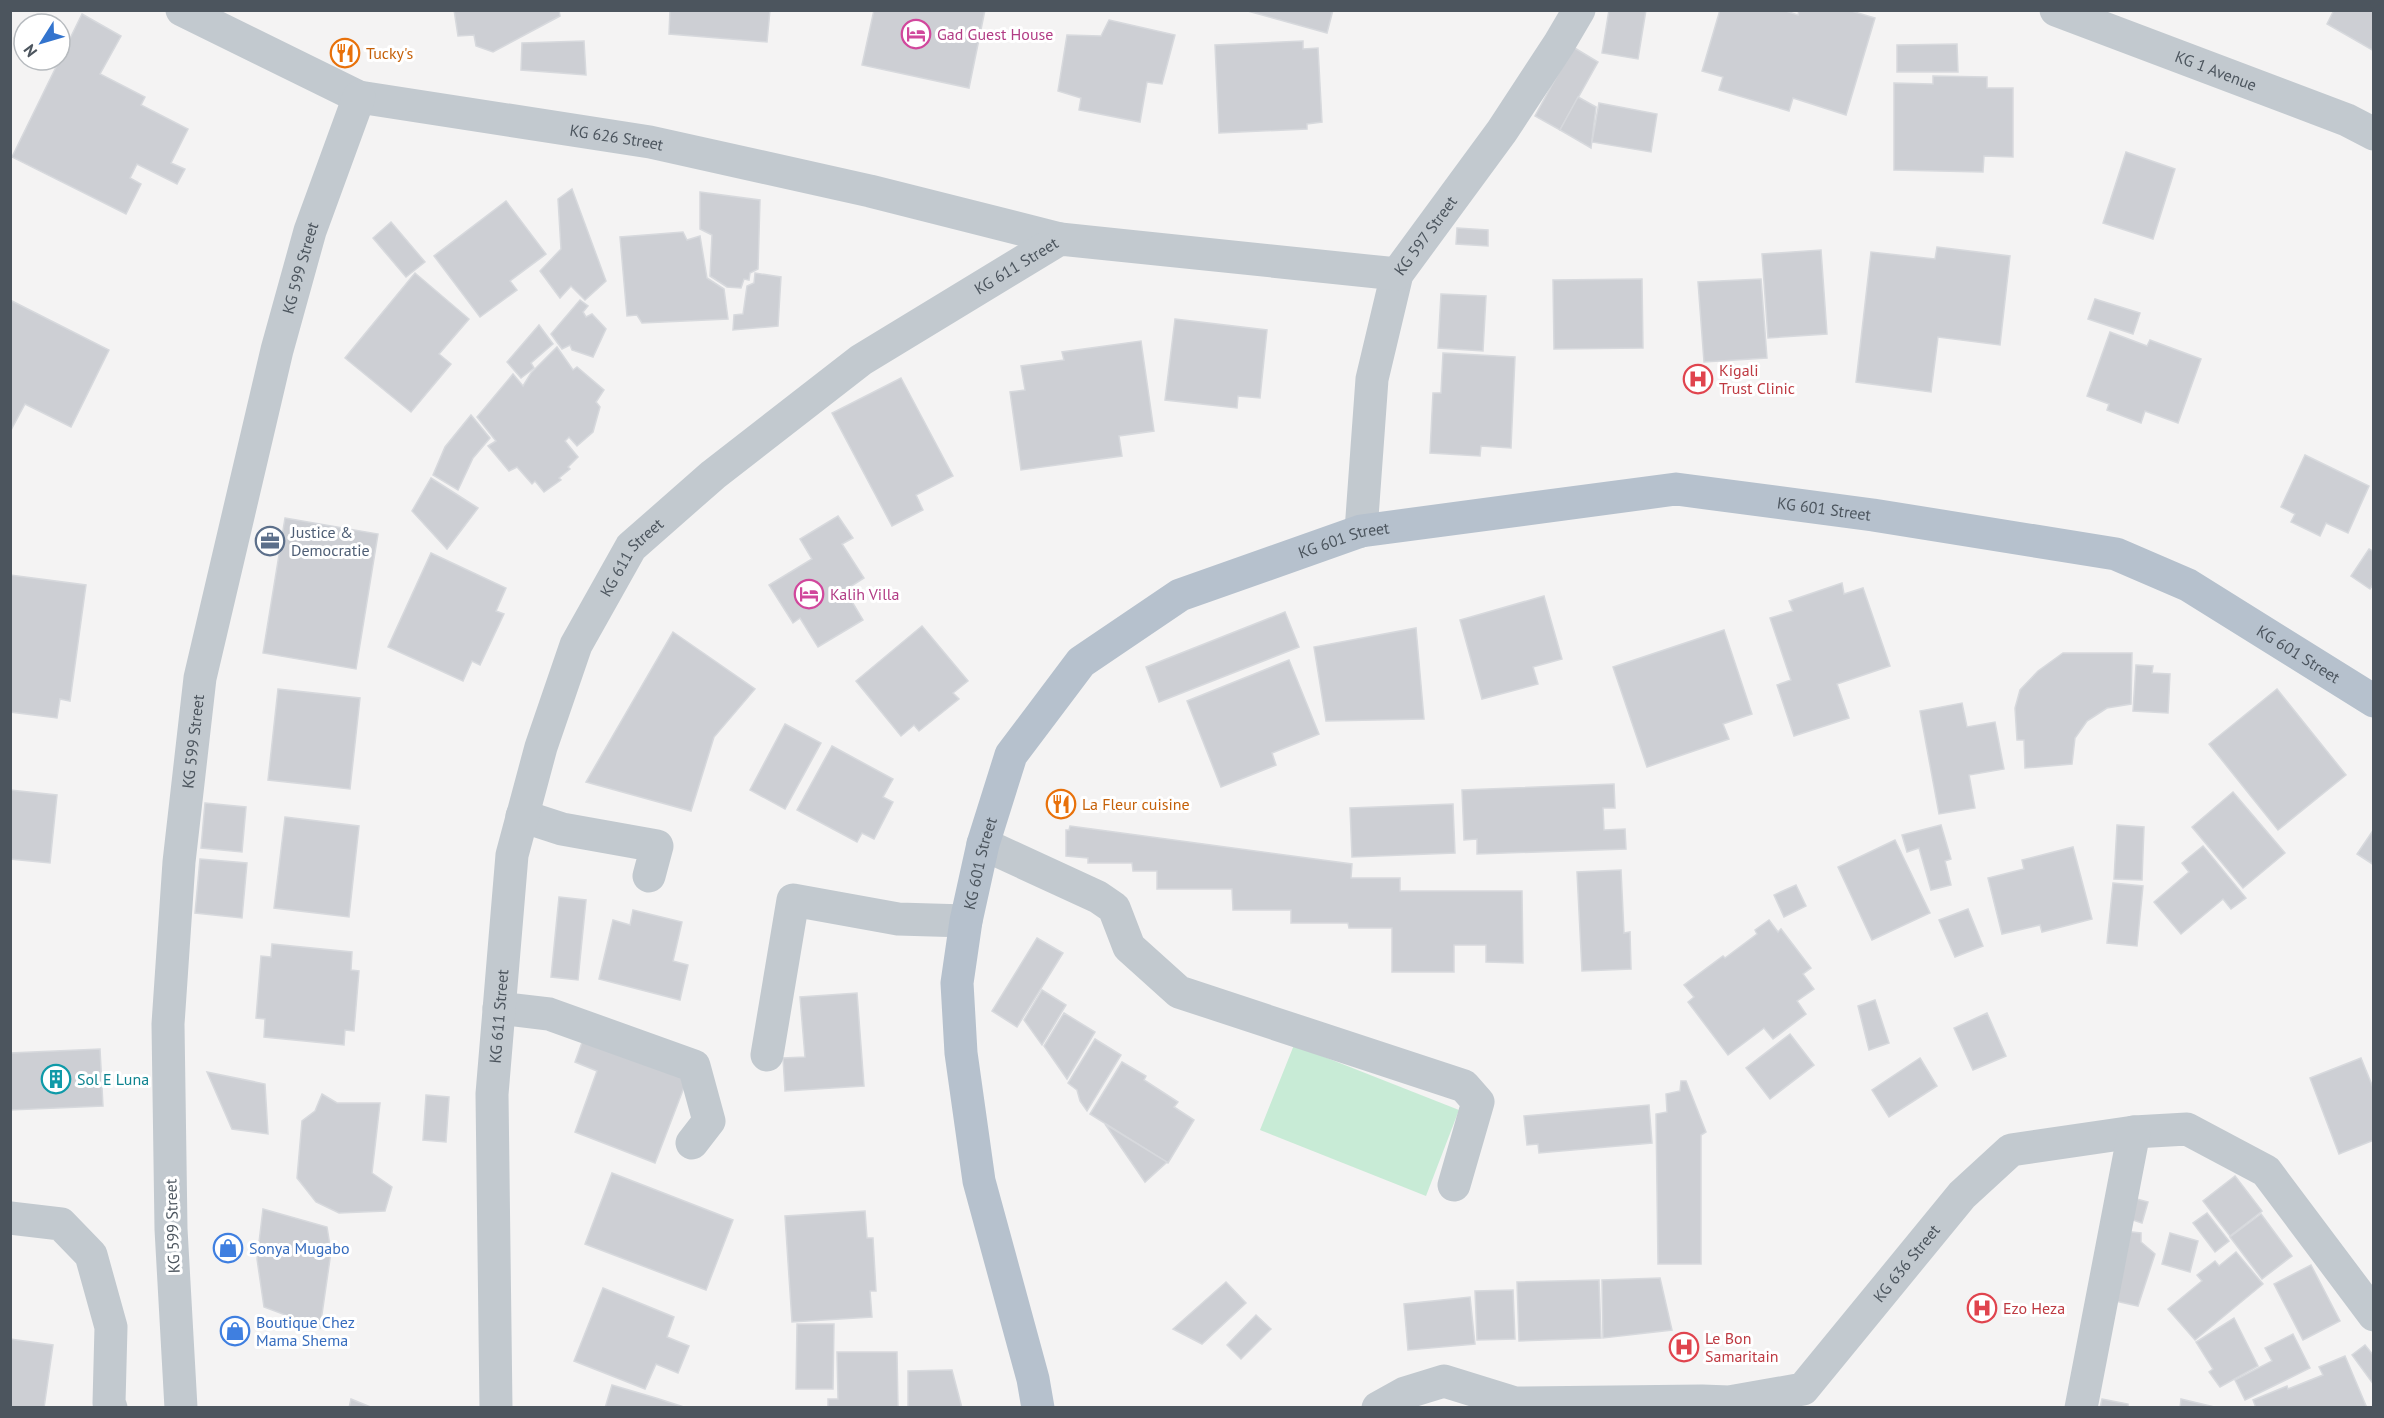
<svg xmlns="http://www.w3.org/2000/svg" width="2384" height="1418" font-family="'PT Sans',sans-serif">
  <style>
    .green { fill: #c8ebd6 }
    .building { fill: #cdcfd4; stroke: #d7d9dd; stroke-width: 1.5 }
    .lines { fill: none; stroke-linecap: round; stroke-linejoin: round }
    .minor { stroke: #c2c9cf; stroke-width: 33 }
    .major { stroke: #b6c1cd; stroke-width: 33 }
    .labels { text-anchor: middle; stroke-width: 6; stroke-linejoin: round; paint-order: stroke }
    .hotel-label { font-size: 16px; fill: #b23c85; stroke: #fff; text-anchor: start }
    .food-label { font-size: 16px; fill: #c56008; stroke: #fff; text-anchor: start }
    .street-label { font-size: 16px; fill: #4c555e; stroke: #fff }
    .health-label { font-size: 16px; fill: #be3a42; stroke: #fff; text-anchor: start }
    .service-label { font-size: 16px; fill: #4e5e75; stroke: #fff; text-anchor: start }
    .culture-label { font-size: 16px; fill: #0d838f; stroke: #fff; text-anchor: start }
    .shop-label { font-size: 16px; fill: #366cbe; stroke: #fff; text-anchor: start }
  </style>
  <rect width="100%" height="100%" fill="#f4f3f3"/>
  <polygon class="green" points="1294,1045 1459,1110 1426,1196 1260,1130"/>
  <g class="building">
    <polygon points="454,10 559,10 560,16 493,52 476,46 474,35 458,36"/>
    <polygon points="670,10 770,10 767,42 669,34"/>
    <polygon points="874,10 985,10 969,88 862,65"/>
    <polygon points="1244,10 1333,10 1327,33"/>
    <polygon points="1609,10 1646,10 1638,59 1602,53"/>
    <polygon points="1720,10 1783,10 1798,15 1799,10 1848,10 1875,18 1846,115 1793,98 1789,111 1719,90 1723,77 1702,71"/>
    <polygon points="2334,10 2374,10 2374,51 2327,24"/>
    <polygon points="82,14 121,36 100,74 145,97 141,105 188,129 171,163 185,169 177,184 137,164 130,178 141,184 126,214 12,157"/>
    <polygon points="1109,20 1175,35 1162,84 1147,82 1140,122 1079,110 1081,98 1058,91 1067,35 1101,36"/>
    <polygon points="584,41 586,75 521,70 522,43"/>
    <polygon points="1303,41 1303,49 1318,48 1322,122 1307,124 1307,129 1219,133 1215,45"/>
    <polygon points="1957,44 1958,72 1897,72 1897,45"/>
    <polygon points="1573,47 1598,62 1560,130 1535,116"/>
    <polygon points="1933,76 1987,77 1987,88 2013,88 2013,157 1984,156 1983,172 1894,170 1894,83 1933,84"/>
    <polygon points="1578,97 1596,107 1591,148 1560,130"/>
    <polygon points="1599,103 1657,114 1651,152 1592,142"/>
    <polygon points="2126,152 2175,169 2153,239 2103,223"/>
    <polygon points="572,189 606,281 585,300 571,286 560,298 540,271 561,249 558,199"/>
    <polygon points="700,192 760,200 758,269 750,273 749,280 744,279 741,288 727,287 710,276 712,235 700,229"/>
    <polygon points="506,201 546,254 510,281 517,290 480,317 434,256"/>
    <polygon points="391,222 425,262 406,277 373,238"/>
    <polygon points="1457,228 1488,230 1488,246 1456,244"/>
    <polygon points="683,232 687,240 700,236 707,278 724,289 728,319 642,323 637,315 627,316 620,237"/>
    <polygon points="1937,247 2010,256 2000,345 1938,337 1931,392 1856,382 1871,252 1935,259"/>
    <polygon points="1821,250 1827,334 1768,338 1762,254"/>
    <polygon points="415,273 469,319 439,354 451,364 411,412 345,358"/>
    <polygon points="755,273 781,277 778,326 733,330 734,315 743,314 747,286 754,283"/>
    <polygon points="1642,279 1643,348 1554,349 1553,280"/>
    <polygon points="1761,279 1767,358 1704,362 1698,282"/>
    <polygon points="1441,294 1486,296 1483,351 1438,348"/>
    <polygon points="2095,299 2140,313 2133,334 2088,319"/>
    <polygon points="10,300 109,350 71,427 25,404 10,432"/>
    <polygon points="580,300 588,306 583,312 586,317 592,314 606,329 593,357 572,350 570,345 562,349 551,334"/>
    <polygon points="1175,319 1267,330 1260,398 1238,396 1237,408 1165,400"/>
    <polygon points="539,325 553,344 531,363 534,368 521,378 507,362"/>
    <polygon points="2110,332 2147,346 2150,340 2201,359 2178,423 2145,411 2141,423 2107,410 2109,404 2087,396"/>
    <polygon points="1141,341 1154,431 1119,436 1122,456 1021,470 1010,392 1025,390 1021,366 1064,360 1062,352"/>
    <polygon points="557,347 573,370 577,367 604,390 596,402 600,407 593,432 577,446 569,437 565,441 578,457 568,467 570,469 559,478 561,480 544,492 535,481 532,484 517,467 509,471 488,446 496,441 477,417 513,374 523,386 531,373"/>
    <polygon points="1443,353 1515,357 1511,448 1481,446 1480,456 1430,453 1433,393 1441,393"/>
    <polygon points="901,378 953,476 916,495 923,510 892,526 832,413"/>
    <polygon points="471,415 490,438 473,458 458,490 433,475 445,447"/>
    <polygon points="2305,455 2369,486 2348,533 2326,523 2320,536 2291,522 2295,514 2281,507"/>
    <polygon points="431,478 478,508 447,549 412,511"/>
    <polygon points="838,516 853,538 842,544 864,578 845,590 863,620 818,647 800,618 793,623 769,585 812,559 800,539"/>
    <polygon points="285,518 378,534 356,669 263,653"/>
    <polygon points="2369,549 2374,552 2374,583 2370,589 2351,576"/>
    <polygon points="431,553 506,588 496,611 504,614 480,665 472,661 463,681 388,647"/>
    <polygon points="10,575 86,585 70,701 60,699 57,718 10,712"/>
    <polygon points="1842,583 1844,594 1863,588 1890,666 1837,684 1849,718 1794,736 1777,685 1791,680 1770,618 1793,611 1789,601"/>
    <polygon points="1544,596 1562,659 1533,667 1538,684 1482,699 1460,620"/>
    <polygon points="1285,612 1299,647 1159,702 1146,667"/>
    <polygon points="922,626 968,681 953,693 959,699 919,731 914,725 901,736 856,681"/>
    <polygon points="1416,628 1424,719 1326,721 1314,647"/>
    <polygon points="1724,630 1752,714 1723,724 1729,739 1647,767 1613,667"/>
    <polygon points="673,632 755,689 714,737 691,811 586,782"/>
    <polygon points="2063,653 2132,653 2131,704 2107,708 2087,721 2075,738 2072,764 2025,768 2024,740 2017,740 2015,708 2020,690 2038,671"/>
    <polygon points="1289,660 1319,734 1272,753 1276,765 1221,787 1187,701"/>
    <polygon points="2136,665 2153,666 2152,673 2170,674 2168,713 2133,711"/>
    <polygon points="278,689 360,698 350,789 268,780"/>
    <polygon points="2277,689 2346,775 2278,830 2209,744"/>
    <polygon points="1962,703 1967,727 1995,722 2004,769 1969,775 1975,808 1939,814 1920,711"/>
    <polygon points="785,724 821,743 785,809 750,790"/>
    <polygon points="832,746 893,779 883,797 893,802 874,839 862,833 857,842 797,810"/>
    <polygon points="1614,784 1615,808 1603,808 1604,830 1625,829 1626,849 1477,854 1477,839 1464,840 1462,790"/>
    <polygon points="10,790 57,795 50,863 10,859"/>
    <polygon points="2233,792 2285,853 2243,888 2192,827"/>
    <polygon points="205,803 246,807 242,852 201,848"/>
    <polygon points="1453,804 1455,853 1352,857 1350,808"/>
    <polygon points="285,817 359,826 349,917 274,908"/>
    <polygon points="1941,825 1951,859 1945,861 1951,885 1931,890 1919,848 1907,852 1902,835"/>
    <polygon points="2117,825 2144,827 2142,880 2114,879"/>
    <polygon points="1070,826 1352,864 1351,878 1400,878 1400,891 1522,891 1523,963 1486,962 1486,945 1454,945 1454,972 1392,972 1392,928 1349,928 1348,923 1291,923 1291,910 1233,910 1232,889 1157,889 1157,871 1133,871 1132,863 1088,863 1088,858 1066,856 1066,830 1069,830"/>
    <polygon points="2374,829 2374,865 2357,854"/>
    <polygon points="1895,840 1930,913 1872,940 1838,867"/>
    <polygon points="2203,846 2246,898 2231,909 2223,899 2181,934 2154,902 2189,872 2182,863"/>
    <polygon points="2073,847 2092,919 2042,932 2040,925 2002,934 1988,878 2024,869 2022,860"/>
    <polygon points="200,859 247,863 242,918 195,913"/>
    <polygon points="1621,870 1624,933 1630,932 1631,969 1582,971 1577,872"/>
    <polygon points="2113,883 2143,886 2137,946 2107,943"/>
    <polygon points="1796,885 1806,906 1784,917 1774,895"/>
    <polygon points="559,897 586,900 578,980 551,977"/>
    <polygon points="1968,909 1983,946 1955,957 1939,920"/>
    <polygon points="633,910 682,922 673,961 688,965 680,1000 599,979 613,920 630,925"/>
    <polygon points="1769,920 1778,932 1781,929 1811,968 1803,974 1814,989 1797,1001 1806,1014 1773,1039 1764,1028 1728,1055 1688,1002 1694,997 1684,985 1723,956 1725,958 1757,934 1755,930"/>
    <polygon points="1037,938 1063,953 1017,1027 992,1011"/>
    <polygon points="272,944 352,952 351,970 359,971 354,1031 345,1030 344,1045 264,1037 265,1019 256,1018 261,956 271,957"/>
    <polygon points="1042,990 1066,1005 1042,1045 1024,1020"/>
    <polygon points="857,993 864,1086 785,1091 783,1058 805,1057 800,997"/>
    <polygon points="1875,1000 1889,1043 1869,1050 1858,1006"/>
    <polygon points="1064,1013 1095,1032 1067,1079 1044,1046"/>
    <polygon points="1987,1013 2006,1056 1973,1070 1954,1028"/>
    <polygon points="1790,1034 1814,1065 1770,1099 1746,1068"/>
    <polygon points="584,1037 688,1077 655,1163 575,1132 597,1071 575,1062"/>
    <polygon points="1095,1039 1121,1055 1087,1111 1080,1101 1077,1090 1068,1083"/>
    <polygon points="100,1049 103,1106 10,1110 10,1053"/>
    <polygon points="1920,1058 1937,1086 1889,1117 1872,1090"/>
    <polygon points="2361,1058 2374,1090 2374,1140 2339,1154 2310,1078"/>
    <polygon points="1122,1062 1146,1076 1144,1080 1178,1102 1174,1107 1194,1120 1168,1163 1090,1114"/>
    <polygon points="207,1072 265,1084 268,1134 232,1129"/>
    <polygon points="1681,1081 1686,1081 1706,1132 1701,1135 1701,1264 1658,1264 1656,1114 1667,1112 1666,1094 1680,1091"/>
    <polygon points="322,1094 337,1103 380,1103 372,1173 392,1187 385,1211 339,1213 316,1202 297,1178 302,1121 315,1111"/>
    <polygon points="426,1095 449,1097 446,1142 423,1140"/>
    <polygon points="1649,1105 1652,1143 1539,1153 1538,1144 1527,1145 1524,1116"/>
    <polygon points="1105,1124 1167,1162 1145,1182"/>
    <polygon points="612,1173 733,1220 706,1290 585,1244"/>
    <polygon points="2235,1176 2262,1211 2230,1236 2203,1201"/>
    <polygon points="2133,1198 2148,1202 2142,1223 2127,1218"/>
    <polygon points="263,1209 327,1227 331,1252 320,1328 264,1307 257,1259"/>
    <polygon points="865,1211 867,1238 873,1238 876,1291 870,1291 872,1317 792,1322 785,1216"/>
    <polygon points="2207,1213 2229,1241 2215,1252 2193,1223"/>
    <polygon points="2261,1214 2292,1256 2262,1279 2230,1237"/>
    <polygon points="2122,1231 2141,1233 2141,1242 2155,1254 2138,1306 2115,1301"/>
    <polygon points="2170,1233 2198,1241 2190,1272 2162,1264"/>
    <polygon points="2236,1252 2263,1284 2195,1340 2168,1309 2202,1281 2197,1275 2215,1261 2219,1266"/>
    <polygon points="2311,1265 2340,1321 2303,1340 2274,1284"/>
    <polygon points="1660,1278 1672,1330 1603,1338 1602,1280"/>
    <polygon points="1599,1280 1601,1338 1519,1341 1517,1282"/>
    <polygon points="1226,1282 1246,1303 1202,1344 1173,1329"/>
    <polygon points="603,1288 674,1317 667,1337 689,1346 678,1373 656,1364 645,1389 574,1361"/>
    <polygon points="1513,1290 1515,1339 1477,1340 1475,1291"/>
    <polygon points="1470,1297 1475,1344 1408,1350 1404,1304"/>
    <polygon points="1256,1315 1271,1329 1241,1359 1227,1345"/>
    <polygon points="2234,1318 2258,1366 2220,1387 2209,1372 2213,1369 2196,1342"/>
    <polygon points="797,1324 834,1324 833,1389 796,1389"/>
    <polygon points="2293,1334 2310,1368 2245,1400 2235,1380 2272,1361 2265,1348"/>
    <polygon points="10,1339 53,1345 44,1408 10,1408"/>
    <polygon points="2365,1345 2374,1356 2374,1385 2352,1355"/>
    <polygon points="837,1352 897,1352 898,1408 828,1408 828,1399 838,1399"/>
    <polygon points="2345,1356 2367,1408 2256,1408 2253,1400 2287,1386 2288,1389 2323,1375 2319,1367"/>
    <polygon points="952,1370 962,1408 908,1408 908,1371"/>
    <polygon points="612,1385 656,1398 687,1408 605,1408"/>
    <polygon points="351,1399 373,1408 349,1408"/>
    <polygon points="2102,1399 2128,1404 2128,1408 2100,1408"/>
    <polygon points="2181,1399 2215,1407 2215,1408 2180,1408"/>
  </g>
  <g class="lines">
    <g class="minor">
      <path id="s1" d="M182,10L359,97L650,142L870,191L1060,239"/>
      <path id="s2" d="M2056,10L2347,120L2374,134"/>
      <path id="s3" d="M1361,531L1372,379L1397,274L1502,131L1559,44L1579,10"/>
      <polyline points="522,816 562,829 657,846 649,876"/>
      <polyline points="983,844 1098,897 1114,908 1129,947 1179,992 1464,1086 1478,1102 1454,1185"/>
      <polyline points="499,1008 549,1014 694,1066 709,1121 692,1143"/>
      <polyline points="767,1055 793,900 898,919 966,921"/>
      <polyline points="10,1218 61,1224 91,1255 111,1327 109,1403 111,1408"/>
      <path id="s4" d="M181,1408L171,1229L168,1024L179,862L200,678L277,350L310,231L359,97"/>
      <path id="s5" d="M496,1408L492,1094L512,855L541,747L576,645L631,547L713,475L861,360L1060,239L1397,274"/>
      <path id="s6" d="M1378,1408L1405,1393L1444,1381L1515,1403L1702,1401L1729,1402L1803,1389L1962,1195L2011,1150L2134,1132L2187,1129L2266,1171L2374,1315"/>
      <polyline points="2081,1408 2134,1132"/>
    </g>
    <path class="major" id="s7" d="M1038,1408L1033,1379L979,1181L961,1053L957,983L966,921L983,844L1011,755L1081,662L1180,595L1361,531L1676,489L1873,515L2116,554L2188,585L2374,701"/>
  </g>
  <defs>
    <g id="hotel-ring" transform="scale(1.5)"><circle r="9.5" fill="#fff" stroke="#d1479c" stroke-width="1.5"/><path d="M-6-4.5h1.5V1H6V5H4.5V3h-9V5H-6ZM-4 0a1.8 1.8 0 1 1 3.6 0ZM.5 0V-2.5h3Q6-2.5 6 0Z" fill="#d1479c"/></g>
    <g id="restaurant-ring" transform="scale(1.5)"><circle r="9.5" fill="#fff" stroke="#e8710a" stroke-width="1.5"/><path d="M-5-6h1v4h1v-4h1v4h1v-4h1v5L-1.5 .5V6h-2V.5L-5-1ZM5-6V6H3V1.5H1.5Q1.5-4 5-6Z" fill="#e8710a"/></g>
    <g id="hospital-ring" transform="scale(1.5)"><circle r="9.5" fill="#fff" stroke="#e0444e" stroke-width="1.5"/><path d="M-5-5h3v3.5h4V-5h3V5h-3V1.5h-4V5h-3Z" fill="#e0444e"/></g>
    <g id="office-ring" transform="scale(1.5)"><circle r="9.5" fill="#fff" stroke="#5c6f8a" stroke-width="1.5"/><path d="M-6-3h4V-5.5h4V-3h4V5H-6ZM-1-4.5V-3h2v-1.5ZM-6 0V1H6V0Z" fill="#5c6f8a"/></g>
    <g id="building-ring" transform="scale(1.5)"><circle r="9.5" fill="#fff" stroke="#0f9aa8" stroke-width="1.5"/><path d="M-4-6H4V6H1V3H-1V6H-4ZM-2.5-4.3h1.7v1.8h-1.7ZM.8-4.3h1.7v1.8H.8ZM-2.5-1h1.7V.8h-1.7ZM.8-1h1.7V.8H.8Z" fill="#0f9aa8"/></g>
    <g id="shop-ring" transform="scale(1.5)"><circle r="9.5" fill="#fff" stroke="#3f7fe0" stroke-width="1.5"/><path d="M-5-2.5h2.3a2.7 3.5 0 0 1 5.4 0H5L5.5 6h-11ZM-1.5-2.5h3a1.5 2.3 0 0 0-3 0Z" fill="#3f7fe0"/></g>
  </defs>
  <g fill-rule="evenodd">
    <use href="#hotel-ring" x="916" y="34"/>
    <use href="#restaurant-ring" x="345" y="53"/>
    <use href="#hospital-ring" x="1698" y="379"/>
    <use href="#office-ring" x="270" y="541"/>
    <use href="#hotel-ring" x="809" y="594"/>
    <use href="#restaurant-ring" x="1061" y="804"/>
    <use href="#building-ring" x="56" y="1079"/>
    <use href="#shop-ring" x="228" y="1248"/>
    <use href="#hospital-ring" x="1982" y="1308"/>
    <use href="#shop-ring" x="235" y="1331"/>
    <use href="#hospital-ring" x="1684" y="1347"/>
  </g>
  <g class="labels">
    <g class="hotel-label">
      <text x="937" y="40">Gad Guest House</text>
      <text x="830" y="600">Kalih Villa</text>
    </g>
    <g class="food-label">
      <text x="366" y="59">Tucky's</text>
      <text x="1082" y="810">La Fleur cuisine</text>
    </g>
    <g class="street-label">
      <text dy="6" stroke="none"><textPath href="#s2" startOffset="171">KG 1 Avenue</textPath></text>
      <text dy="6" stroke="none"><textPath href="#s1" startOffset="458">KG 626 Street</textPath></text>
      <text dy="6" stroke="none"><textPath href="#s3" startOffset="308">KG 597 Street</textPath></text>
      <text dy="6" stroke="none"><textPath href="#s5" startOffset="1364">KG 611 Street</textPath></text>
      <text dy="6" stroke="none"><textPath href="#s4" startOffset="1154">KG 599 Street</textPath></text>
      <text dy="6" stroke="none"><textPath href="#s7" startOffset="1564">KG 601 Street</textPath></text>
      <text dy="6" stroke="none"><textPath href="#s7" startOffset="1078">KG 601 Street</textPath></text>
      <text dy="6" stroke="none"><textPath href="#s5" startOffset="878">KG 611 Street</textPath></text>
      <text dy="6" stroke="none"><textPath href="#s7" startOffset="2068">KG 601 Street</textPath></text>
      <text dy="6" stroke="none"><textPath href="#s4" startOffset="668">KG 599 Street</textPath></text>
      <text dy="6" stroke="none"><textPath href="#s7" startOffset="556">KG 601 Street</textPath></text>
      <text dy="6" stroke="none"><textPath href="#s5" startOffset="392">KG 611 Street</textPath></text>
      <text transform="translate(172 1226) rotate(-92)" y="6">KG 599 Street</text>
      <text dy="6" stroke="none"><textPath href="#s6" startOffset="598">KG 636 Street</textPath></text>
    </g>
    <g class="health-label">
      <text x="1719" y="376">Kigali<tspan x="1719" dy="18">Trust Clinic</tspan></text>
      <text x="2003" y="1314">Ezo Heza</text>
      <text x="1705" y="1344">Le Bon<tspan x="1705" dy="18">Samaritain</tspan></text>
    </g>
    <g class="service-label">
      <text x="291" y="538">Justice &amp;<tspan x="291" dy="18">Democratie</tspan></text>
    </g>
    <g class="culture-label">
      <text x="77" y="1085">Sol E Luna</text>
    </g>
    <g class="shop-label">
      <text x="249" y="1254">Sonya Mugabo</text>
      <text x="256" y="1328">Boutique Chez<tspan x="256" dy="18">Mama Shema</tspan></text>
    </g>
  </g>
  <rect width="2384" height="1418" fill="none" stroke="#4c555e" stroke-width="24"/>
  <g transform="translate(42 42) rotate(233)"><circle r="28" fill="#ffffff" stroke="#b7bbbf" stroke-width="1.5"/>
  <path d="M0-4.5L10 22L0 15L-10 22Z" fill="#3374ce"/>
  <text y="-9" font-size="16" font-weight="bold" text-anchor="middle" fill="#4c555e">N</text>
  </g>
</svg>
